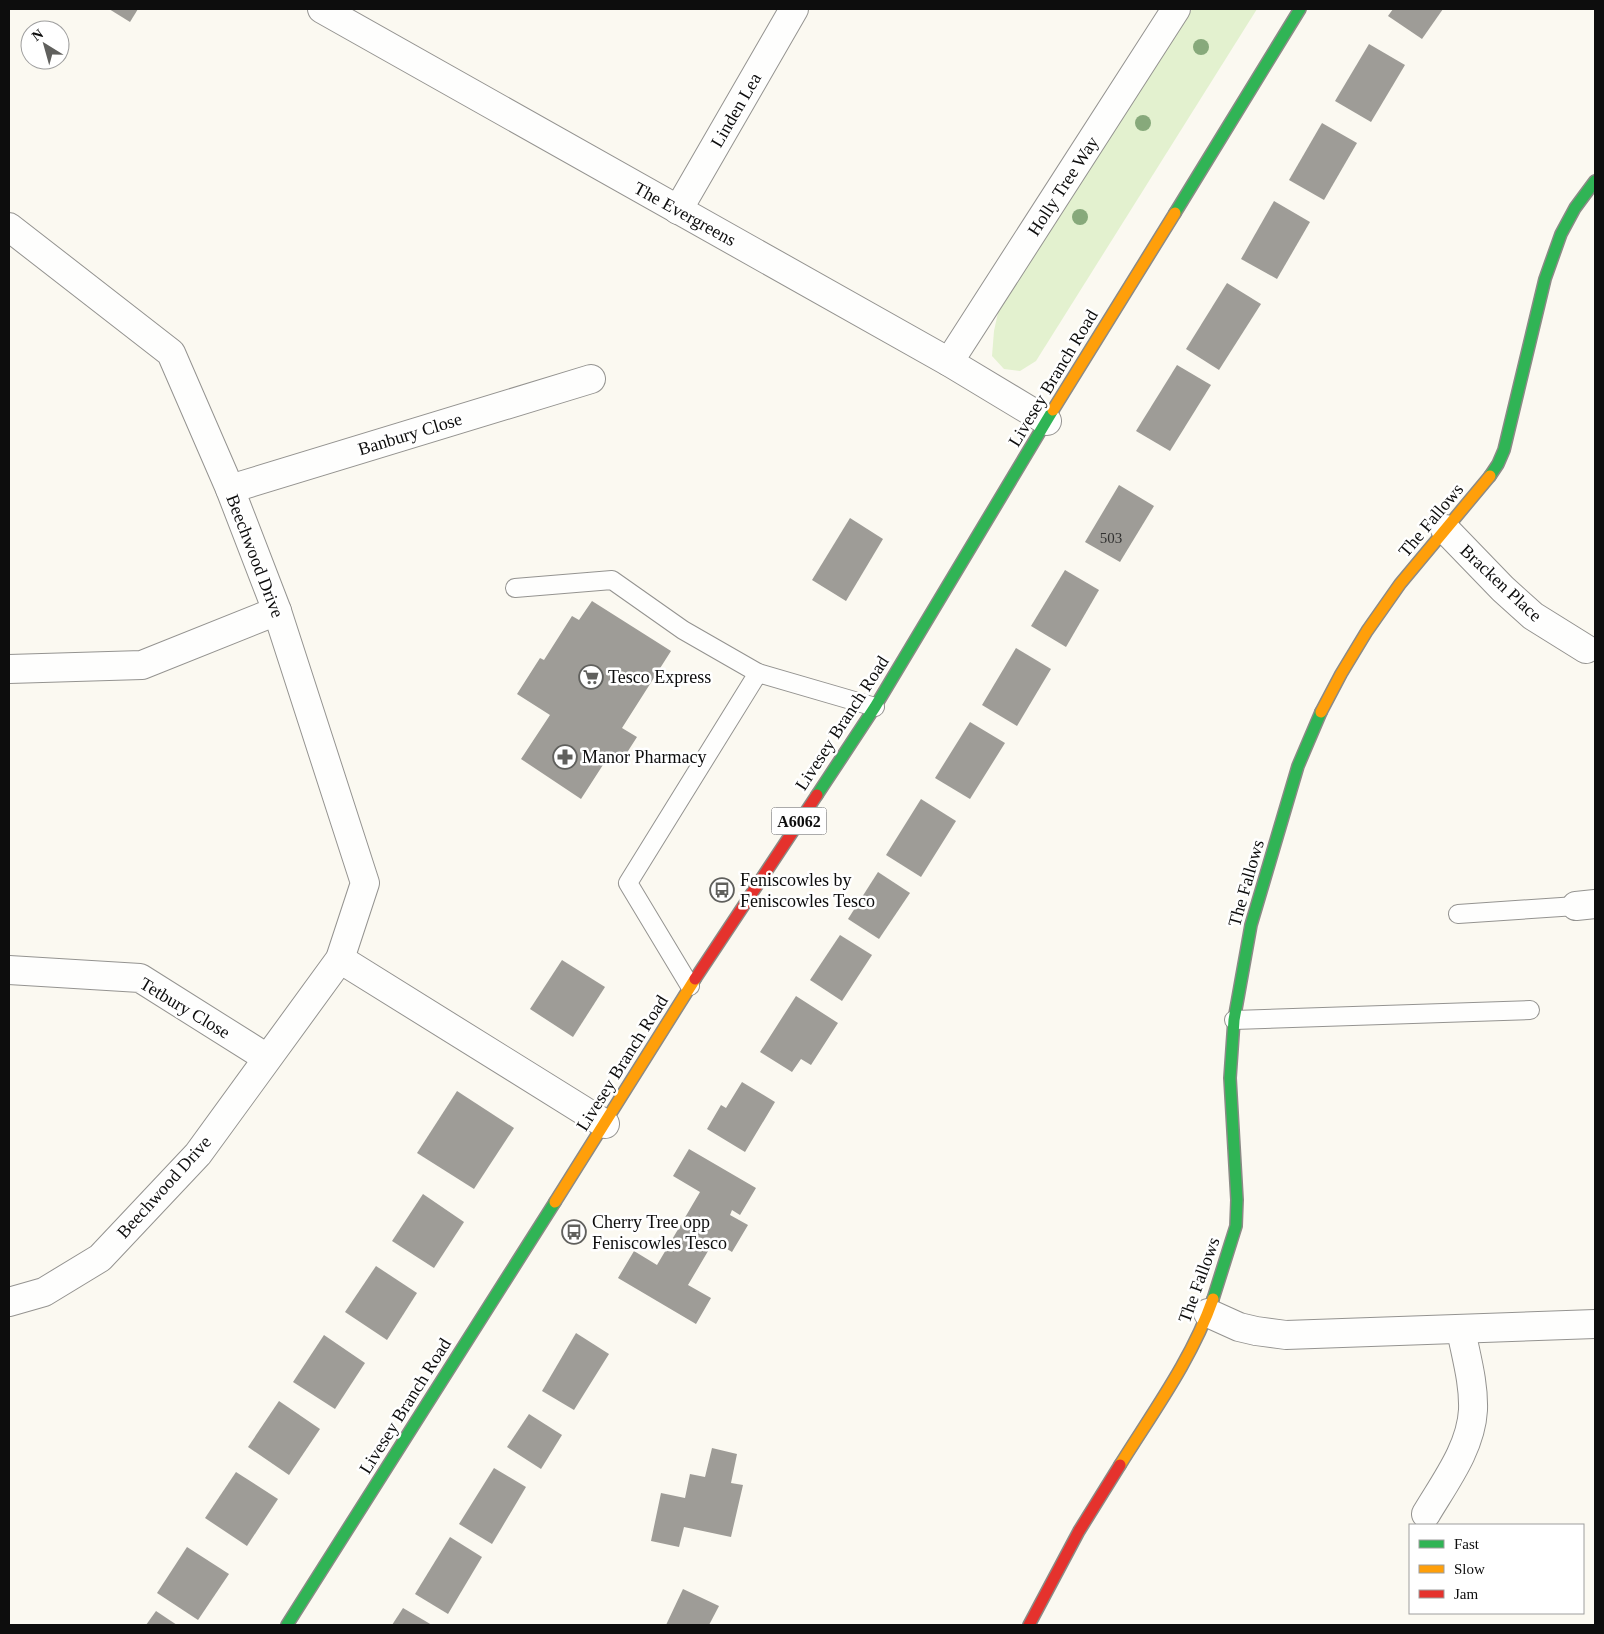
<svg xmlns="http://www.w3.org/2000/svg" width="1604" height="1634" font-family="'Times New Roman',serif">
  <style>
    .green { fill: #e3f1cf }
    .building { fill: #9e9c97 }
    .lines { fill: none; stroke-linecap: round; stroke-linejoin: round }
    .lane-casing { stroke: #949390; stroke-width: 20 }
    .street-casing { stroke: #949390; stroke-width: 30 }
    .fast-casing { stroke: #8b8a86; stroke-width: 14 }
    .slow-casing { stroke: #8b8a86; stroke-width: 14 }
    .jam-casing { stroke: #8b8a86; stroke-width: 14 }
    .lane { stroke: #fefefd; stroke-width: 18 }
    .street { stroke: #fefefd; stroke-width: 28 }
    .fast { stroke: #30b455; stroke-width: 11 }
    .slow { stroke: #ff9f0a; stroke-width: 11 }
    .jam { stroke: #e5322d; stroke-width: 11 }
    .tree { fill: #87a97b }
    .labels { text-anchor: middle; stroke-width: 5; stroke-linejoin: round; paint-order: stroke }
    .number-label { font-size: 15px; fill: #313130 }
    .shield { fill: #fff; stroke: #565656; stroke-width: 1 }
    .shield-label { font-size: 16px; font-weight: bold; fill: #0d0d0d }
    .street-label { font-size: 18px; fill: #0d0d0d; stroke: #fff }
    .poi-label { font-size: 18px; fill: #0d0d0d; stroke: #fff; text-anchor: start }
  </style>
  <rect width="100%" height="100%" fill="#fbf9f1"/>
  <polygon class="green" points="1192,9 1257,9 1036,361 1020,371 1004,369 992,356 994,331 999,308"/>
  <g class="building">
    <polygon points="109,9 138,9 130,22"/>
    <polygon points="1393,9 1443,9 1422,39 1388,16"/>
    <polygon points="1369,44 1405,65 1371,122 1335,101"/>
    <polygon points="1322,123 1357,143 1324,200 1289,180"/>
    <polygon points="1274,201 1310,222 1277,279 1241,259"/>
    <polygon points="1227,283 1261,304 1219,370 1186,349"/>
    <polygon points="1177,365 1211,385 1170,451 1136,431"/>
    <polygon points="1119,485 1154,506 1120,562 1085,542"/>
    <polygon points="850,518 883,539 846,601 812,580"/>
    <polygon points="1065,570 1099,590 1066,647 1031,626"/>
    <polygon points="592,601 671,651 622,728 637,737 621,762 610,754 581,799 521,759 550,715 517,694 540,658 544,660 572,616 579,620"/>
    <polygon points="1016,648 1051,669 1017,726 982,705"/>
    <polygon points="970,722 1005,743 970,799 935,778"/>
    <polygon points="921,799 956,821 921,877 886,855"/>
    <polygon points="878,872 910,893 879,939 848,919"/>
    <polygon points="840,935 872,955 842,1001 810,980"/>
    <polygon points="562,960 605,987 573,1037 530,1009"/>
    <polygon points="796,996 838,1023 811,1065 801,1059 792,1072 760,1052"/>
    <polygon points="742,1082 775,1102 745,1152 707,1129 721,1105 726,1108"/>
    <polygon points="457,1091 514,1128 474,1189 417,1153"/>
    <polygon points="689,1149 756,1188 740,1215 732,1210 730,1215 748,1225 732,1252 714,1241 688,1285 711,1298 696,1324 618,1278 634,1251 657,1265 700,1192 673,1176"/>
    <polygon points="423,1194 464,1222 434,1268 392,1241"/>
    <polygon points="376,1266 417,1293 387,1340 345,1312"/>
    <polygon points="576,1333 609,1354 574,1410 542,1391"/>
    <polygon points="324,1335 365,1363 335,1409 293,1382"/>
    <polygon points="279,1401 320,1429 289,1475 248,1447"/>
    <polygon points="529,1414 562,1435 541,1469 507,1447"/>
    <polygon points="712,1448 737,1454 731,1483 743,1485 731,1537 684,1527 679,1547 651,1541 661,1493 685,1498 690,1474 705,1477"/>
    <polygon points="494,1468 526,1487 492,1544 459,1524"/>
    <polygon points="236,1472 278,1499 247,1546 205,1518"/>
    <polygon points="450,1537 482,1557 448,1614 415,1594"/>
    <polygon points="187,1547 229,1574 198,1620 157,1593"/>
    <polygon points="683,1589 719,1606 709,1625 666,1625"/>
    <polygon points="403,1608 432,1625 392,1625"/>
    <polygon points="156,1611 177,1625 146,1625"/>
  </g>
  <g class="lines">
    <g class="lane-casing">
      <g id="lane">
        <polyline points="515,588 612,580 683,630 758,673"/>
        <polyline points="1458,914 1576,906"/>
        <polyline points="690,986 628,883 758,673 875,707"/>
        <polyline points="1234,1020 1530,1010"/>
      </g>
    </g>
    <g class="street-casing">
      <g id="street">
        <polyline points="322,9 949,362 1047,421"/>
        <polyline points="678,210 794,9"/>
        <polyline points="9,227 171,353 230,489 277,611 365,883 340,959 198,1154 100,1258 44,1292 9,1302"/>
        <polyline points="949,362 1176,9"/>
        <polyline points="230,489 591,379"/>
        <polyline points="1445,529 1503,589 1533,616 1586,649"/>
        <polyline points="9,669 142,665 277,611"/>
        <polyline points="1576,906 1595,904"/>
        <polyline points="340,959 605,1124"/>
        <polyline points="9,970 140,978 267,1058"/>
        <polyline points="1208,1313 1239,1327 1256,1331 1286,1335 1595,1324"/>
        <path d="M1426,1514C1445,1482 1471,1448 1473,1410C1474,1383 1466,1356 1461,1330"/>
      </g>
    </g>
    <g class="fast-casing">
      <g id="fast">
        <polyline points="1175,213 1300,9"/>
        <polyline points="1490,476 1498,464 1504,450 1545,279 1561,234 1575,208 1595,181"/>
        <polyline points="817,795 875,707 1053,410"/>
        <polyline points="1213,1299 1236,1226 1237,1200 1230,1078 1234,1020 1251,925 1298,766 1321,712"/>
        <polyline points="287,1625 555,1202"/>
      </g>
    </g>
    <g class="slow-casing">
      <g id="slow">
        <polyline points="1053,410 1175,213"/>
        <polyline points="1321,712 1341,674 1367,631 1400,584 1490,476"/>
        <polyline points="555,1202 695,979"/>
        <path d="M1120,1465C1153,1412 1192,1359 1213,1299"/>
      </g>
    </g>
    <g class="jam-casing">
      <g id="jam">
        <polyline points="695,979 817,795"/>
        <polyline points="1029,1625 1079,1531 1120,1465"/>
      </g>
    </g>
    <use href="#lane" class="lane"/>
    <use href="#street" class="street"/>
    <use href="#fast" class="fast"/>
    <use href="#slow" class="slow"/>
    <use href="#jam" class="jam"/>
  </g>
  <g class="tree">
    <circle cx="1201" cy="47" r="8"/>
    <circle cx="1143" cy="123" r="8"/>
    <circle cx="1080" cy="217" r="8"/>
  </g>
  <defs>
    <g id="supermarket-ring" transform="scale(1.25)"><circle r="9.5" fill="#fff" stroke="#60605d" stroke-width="1.5"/><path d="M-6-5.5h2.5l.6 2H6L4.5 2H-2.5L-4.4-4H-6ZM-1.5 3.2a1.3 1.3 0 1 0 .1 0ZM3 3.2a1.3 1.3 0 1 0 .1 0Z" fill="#60605d"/></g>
    <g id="pharmacy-ring" transform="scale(1.25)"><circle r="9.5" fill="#fff" stroke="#60605d" stroke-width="1.5"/><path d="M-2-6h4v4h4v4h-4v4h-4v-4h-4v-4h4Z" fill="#60605d"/></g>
    <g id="bus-ring" transform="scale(1.25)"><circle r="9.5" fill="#fff" stroke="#60605d" stroke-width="1.5"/><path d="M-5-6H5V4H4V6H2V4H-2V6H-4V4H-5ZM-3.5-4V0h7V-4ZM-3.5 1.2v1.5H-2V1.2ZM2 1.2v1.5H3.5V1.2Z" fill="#60605d"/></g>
  </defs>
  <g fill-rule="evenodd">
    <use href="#supermarket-ring" x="591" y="677"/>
    <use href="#pharmacy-ring" x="565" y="757"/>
    <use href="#bus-ring" x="722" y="890"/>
    <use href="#bus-ring" x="574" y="1232"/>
  </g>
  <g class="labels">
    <g class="number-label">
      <text x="1111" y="543">503</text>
    </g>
    <rect class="shield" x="771.5" y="807.5" width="55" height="27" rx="4"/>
    <g class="shield-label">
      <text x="799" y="827">A6062</text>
    </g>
    <g class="street-label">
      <text transform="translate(736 110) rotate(-60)" y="6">Linden Lea</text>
      <text transform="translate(1063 186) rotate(-57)" y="6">Holly Tree Way</text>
      <text transform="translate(685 214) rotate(29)" y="6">The Evergreens</text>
      <text transform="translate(1053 378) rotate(-59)" y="6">Livesey Branch Road</text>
      <text transform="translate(410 434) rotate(-17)" y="6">Banbury Close</text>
      <text transform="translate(1431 520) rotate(-50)" y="6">The Fallows</text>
      <text transform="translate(255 556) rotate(69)" y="6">Beechwood Drive</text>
      <text transform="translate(1501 583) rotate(43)" y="6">Bracken Place</text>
      <text transform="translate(842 723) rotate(-57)" y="6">Livesey Branch Road</text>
      <text transform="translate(1246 883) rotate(-74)" y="6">The Fallows</text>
      <text transform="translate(185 1008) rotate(31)" y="6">Tetbury Close</text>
      <text transform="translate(622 1063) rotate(-58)" y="6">Livesey Branch Road</text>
      <text transform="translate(164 1187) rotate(-48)" y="6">Beechwood Drive</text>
      <text transform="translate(1199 1280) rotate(-70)" y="6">The Fallows</text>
      <text transform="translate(405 1406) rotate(-58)" y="6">Livesey Branch Road</text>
    </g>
    <g class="poi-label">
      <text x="608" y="683">Tesco Express</text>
      <text x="582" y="763">Manor Pharmacy</text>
      <text x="740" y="886">Feniscowles by<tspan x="740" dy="21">Feniscowles Tesco</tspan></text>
      <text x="592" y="1228">Cherry Tree opp<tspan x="592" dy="21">Feniscowles Tesco</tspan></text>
    </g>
  </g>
  <rect width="1604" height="1634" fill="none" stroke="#0d0d0d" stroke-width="20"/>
  <rect x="1409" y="1524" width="175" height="90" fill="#ffffff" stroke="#9e9e9e"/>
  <rect x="1419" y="1540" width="25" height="8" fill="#30b455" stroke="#9e9e9e"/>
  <text x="1454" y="1549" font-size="15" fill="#0d0d0d">Fast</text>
  <rect x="1419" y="1565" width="25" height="8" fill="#ff9f0a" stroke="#9e9e9e"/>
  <text x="1454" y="1574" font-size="15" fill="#0d0d0d">Slow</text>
  <rect x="1419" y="1590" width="25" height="8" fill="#e5322d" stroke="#9e9e9e"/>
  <text x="1454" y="1599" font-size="15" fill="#0d0d0d">Jam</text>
  <g transform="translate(45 45) rotate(323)"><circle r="24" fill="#ffffff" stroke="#9e9e9e"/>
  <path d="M0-4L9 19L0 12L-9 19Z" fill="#60605d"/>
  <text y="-8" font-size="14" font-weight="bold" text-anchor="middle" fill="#0d0d0d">N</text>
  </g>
</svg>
